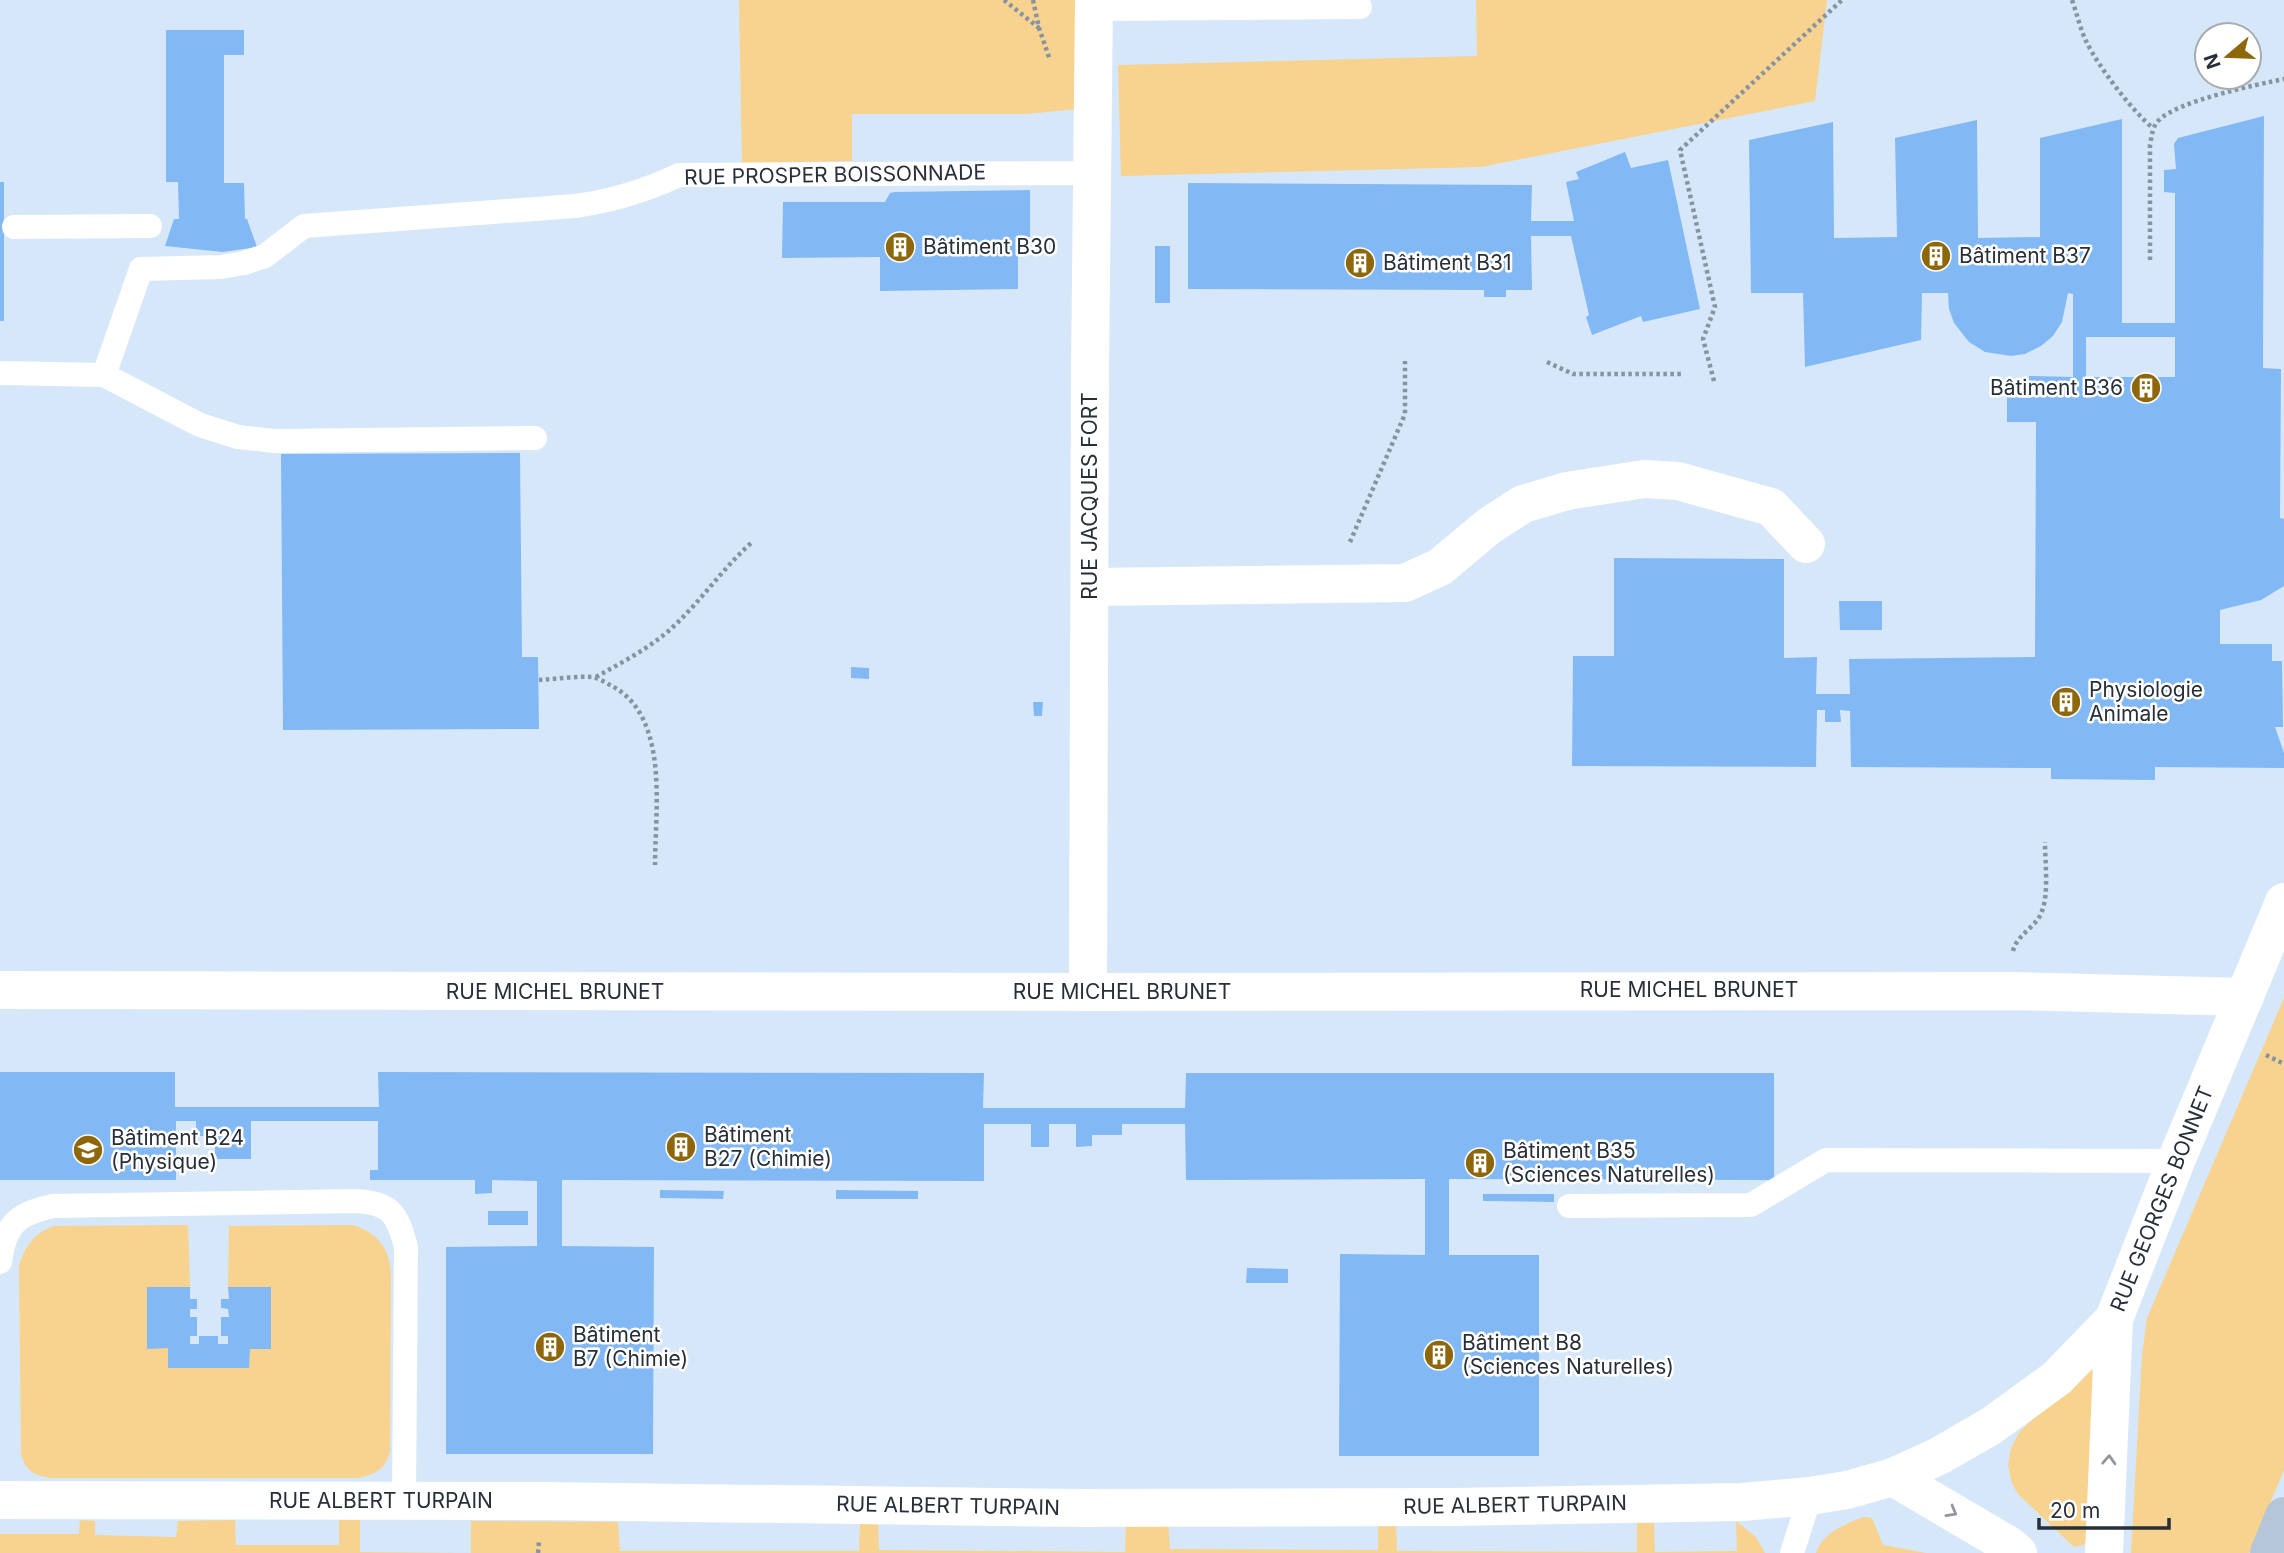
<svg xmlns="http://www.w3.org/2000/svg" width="2284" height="1553" font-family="Inter,sans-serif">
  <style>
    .green { fill: #f8d28f }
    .building { fill: #82b9f4; fill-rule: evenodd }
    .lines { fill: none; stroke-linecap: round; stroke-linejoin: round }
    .path { stroke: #8693a2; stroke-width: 4.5; stroke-dasharray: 3.5 3.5; stroke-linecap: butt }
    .lane { stroke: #fff; stroke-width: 24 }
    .street { stroke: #fff; stroke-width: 38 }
    .secondary { stroke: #b5c6d8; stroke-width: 38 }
    .oneway { stroke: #93979c }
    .labels { text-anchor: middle; stroke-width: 5; stroke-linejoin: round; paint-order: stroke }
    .street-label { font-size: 21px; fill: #272f38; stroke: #fff }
    .poi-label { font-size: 21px; fill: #272f38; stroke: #fff; text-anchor: start }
  </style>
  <rect width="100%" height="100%" fill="#d6e7fa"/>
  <g class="green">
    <polygon points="739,0 1080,0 1079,109 1026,114 852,114 852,161 742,163"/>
    <polygon points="1476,0 1827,0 1815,101 1481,167 1121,176 1118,65 1477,56"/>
    <polygon points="2284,998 2284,1470 2249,1553 2131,1553 2142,1356 2147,1318"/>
    <path d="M188,1225L190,1287H147V1348H168V1368H249L250,1349L271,1348V1288L228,1287L229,1226L353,1225C377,1233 388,1246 391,1271L390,1451C386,1469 376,1474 358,1478H51C33,1475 24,1470 21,1452L19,1266C25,1246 34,1233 54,1226Z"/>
    <polygon points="2094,1370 2091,1540 2083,1545 2074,1547 2018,1494 2012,1483 2008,1466 2011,1448 2020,1431 2085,1373"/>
    <path d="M1863,1517L1872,1518L1883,1545L1926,1553H1816C1823,1532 1844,1525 1863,1517Z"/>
    <polygon points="80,1520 95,1521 95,1535 176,1537 178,1521 235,1520 236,1545 339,1545 339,1520 360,1520 360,1552 468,1553 0,1553 0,1534 79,1534"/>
    <polygon points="471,1521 618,1522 620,1551 859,1551 860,1522 878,1522 879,1550 1125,1552 1126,1522 1168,1522 1170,1549 1378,1550 1378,1522 1396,1522 1397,1551 1637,1552 1637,1523 1654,1523 1655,1552 1737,1551 1736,1521 1756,1537 1765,1553 471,1553"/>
  </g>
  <g class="building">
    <polygon points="166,30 244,30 244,55 224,55 224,183 244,183 245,219 247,219 257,247 223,252 165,246 174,219 179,219 178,182 166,182"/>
    <path d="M2264,116L2263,368L2281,369L2280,518L2284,519V586L2261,600L2220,610V644H2272V661H2282L2283,727H2275L2284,753V768L2155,767V780L2051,779V768L1851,767L1850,711L1840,710L1841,722H1825V710H1817L1816,767L1572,766L1573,656H1614V558L1784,559V658L1817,657L1816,694H1850L1849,659L2035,657L2036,422H2007V397L2029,398V376L2073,377V294L2068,293L2062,322L2053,336L2041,346L2025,354L2011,356L1985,352L1969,342L1954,323L1949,309L1948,293H1922L1921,340L1805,367L1803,293H1751L1749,140L1833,122L1834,238L1897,237L1895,138L1977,120L1978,238L2040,237V138L2122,119V323H2175V193L2164,192V170L2176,169L2174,144L2178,138ZM2086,337H2175V377H2086Z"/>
    <polygon points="1625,152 1631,168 1668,160 1700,309 1643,322 1641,316 1592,335 1586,317 1589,315 1571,236 1531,236 1532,290 1506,290 1506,297 1484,297 1484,290 1188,289 1188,183 1532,185 1531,221 1574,221 1566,182 1579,179 1576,172"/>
    <rect x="0" y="182" width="4" height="139"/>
    <polygon points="1030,190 1030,237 1018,237 1018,289 880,291 880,257 782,258 783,202 885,202 890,193 895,192"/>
    <rect x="1155" y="246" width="15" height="57"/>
    <polygon points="520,453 522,657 538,657 539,729 283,730 281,454"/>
    <polygon points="1839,601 1882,601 1882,630 1840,630"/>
    <polygon points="851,667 869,668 869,679 851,678"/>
    <polygon points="1033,702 1043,702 1042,716 1034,716"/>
    <polygon points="0,1072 175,1072 175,1107 379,1107 378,1072 984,1073 983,1108 1185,1108 1186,1073 1774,1073 1774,1180 1449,1179 1449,1255 1539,1255 1539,1456 1339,1456 1340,1254 1425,1255 1425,1179 1186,1180 1185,1124 1122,1124 1122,1135 1092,1135 1092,1146 1076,1147 1076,1124 1049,1124 1049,1147 1031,1147 1031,1124 984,1124 984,1181 562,1180 562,1246 654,1247 653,1454 446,1454 446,1247 537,1246 537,1181 492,1180 492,1193 475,1194 475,1180 370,1180 370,1170 378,1170 378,1121 251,1121 251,1159 215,1159 215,1136 196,1136 196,1121 176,1121 176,1180 0,1180"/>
    <polygon points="660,1190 724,1191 723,1199 660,1198"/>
    <polygon points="836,1190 918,1191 918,1199 836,1199"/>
    <polygon points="1483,1194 1554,1194 1554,1202 1483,1201"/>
    <rect x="488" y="1211" width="40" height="14"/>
    <polygon points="1247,1268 1288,1269 1288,1283 1246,1283"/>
    <polygon points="147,1287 190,1287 190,1299 197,1299 197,1309 190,1309 190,1317 197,1317 197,1336 190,1336 190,1344 199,1344 199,1336 218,1336 218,1344 228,1344 228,1336 221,1336 221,1317 229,1317 228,1309 221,1308 221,1299 229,1299 228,1287 271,1287 271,1349 250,1349 249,1368 168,1368 168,1348 147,1349"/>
  </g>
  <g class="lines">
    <g class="path">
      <polyline points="1004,0 1039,28"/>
      <polyline points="1033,0 1039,28 1050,60"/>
      <path d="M2072,0C2077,14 2080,28 2086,41C2098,66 2132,111 2153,128"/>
      <path d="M2150,260V145C2152,135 2152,127 2159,120C2178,101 2255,85 2284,79"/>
      <polyline points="1547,362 1573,374 1683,374"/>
      <polyline points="1714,381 1703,339 1715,307 1680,150 1842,0"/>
      <polyline points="1350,542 1405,414 1405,361"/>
      <path d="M596,677C619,664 644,651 665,634C697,607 720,571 751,543"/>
      <path d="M539,680C556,679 575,676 592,677C599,678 606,683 612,686C670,717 655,810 655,865"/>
      <path d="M2013,951C2017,934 2037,927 2042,911C2049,893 2045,862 2045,842"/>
      <polyline points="2266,1055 2284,1064"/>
      <polyline points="538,1553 539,1541"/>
    </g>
    <g class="lane">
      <polyline points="1093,9 1360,7"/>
      <polyline points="14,227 150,226"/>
      <path d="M0,373L104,375L141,269L221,267L244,263L265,256L304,226L575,206C612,201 645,191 679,175L1092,173"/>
      <polyline points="104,375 200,425 238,437 275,441 535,438"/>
      <polyline points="1569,1206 1751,1205 1826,1160 2176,1161"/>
      <path d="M0,1262C5,1224 17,1214 53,1206L355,1201C391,1203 397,1213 406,1247L404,1501"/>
      <polyline points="1792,1553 1810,1496"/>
    </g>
    <g class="street">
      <polyline points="1090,587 1405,583 1440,567 1489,526 1523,504 1567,491 1644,479 1678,481 1771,507 1806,544"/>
      <polyline points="0,990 1088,992 2012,991 2245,997"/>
      <polyline points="1088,992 1090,369 1094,0"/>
      <polyline points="1893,1477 2010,1546 2018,1553"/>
      <polyline points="0,1500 542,1501 1081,1508 1452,1507 1742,1502 1810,1496 1847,1490 1893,1477 1939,1456 1991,1426 2057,1378 2114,1319"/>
      <polyline points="2104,1553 2114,1319 2176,1161 2284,902"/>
    </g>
    <polyline class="secondary" points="2269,1553 2284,1516"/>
  </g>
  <defs><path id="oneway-chevron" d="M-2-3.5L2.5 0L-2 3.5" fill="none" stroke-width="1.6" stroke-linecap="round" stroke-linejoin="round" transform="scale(1.75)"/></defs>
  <g class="oneway">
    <use href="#oneway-chevron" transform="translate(2109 1460) rotate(-87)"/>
    <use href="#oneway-chevron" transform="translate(1952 1512) rotate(30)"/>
  </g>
  <defs>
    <g id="building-disc" transform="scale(1.575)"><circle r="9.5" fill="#8e670b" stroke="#fff"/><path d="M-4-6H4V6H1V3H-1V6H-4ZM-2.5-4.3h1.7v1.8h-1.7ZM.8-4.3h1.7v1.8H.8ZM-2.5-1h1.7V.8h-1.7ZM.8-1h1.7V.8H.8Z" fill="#fff"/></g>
    <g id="university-disc" transform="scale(1.575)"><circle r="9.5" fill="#8e670b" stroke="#fff"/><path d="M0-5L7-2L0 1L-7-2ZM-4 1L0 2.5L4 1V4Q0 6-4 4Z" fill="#fff"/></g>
  </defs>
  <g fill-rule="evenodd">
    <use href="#building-disc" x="900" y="247"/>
    <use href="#building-disc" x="1936" y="256"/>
    <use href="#building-disc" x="1360" y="263"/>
    <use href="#building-disc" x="2146" y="388"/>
    <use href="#building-disc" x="2066" y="702"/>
    <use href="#building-disc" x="681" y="1147"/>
    <use href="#university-disc" x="88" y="1150"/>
    <use href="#building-disc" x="1480" y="1163"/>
    <use href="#building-disc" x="550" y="1347"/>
    <use href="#building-disc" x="1439" y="1355"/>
  </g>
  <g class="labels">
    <g class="street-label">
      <text transform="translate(835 175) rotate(-1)" y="7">RUE PROSPER BOISSONNADE</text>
      <text transform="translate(1090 496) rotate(-90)" y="7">RUE JACQUES FORT</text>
      <text x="1689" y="997">RUE MICHEL BRUNET</text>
      <text x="555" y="999">RUE MICHEL BRUNET</text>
      <text x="1122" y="999">RUE MICHEL BRUNET</text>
      <text transform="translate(2162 1199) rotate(-68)" y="7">RUE GEORGES BONNET</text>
      <text x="381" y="1508">RUE ALBERT TURPAIN</text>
      <text transform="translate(1515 1505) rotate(-1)" y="7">RUE ALBERT TURPAIN</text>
      <text transform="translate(948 1506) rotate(1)" y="7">RUE ALBERT TURPAIN</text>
    </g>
    <g class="poi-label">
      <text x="923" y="254">Bâtiment B30</text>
      <text x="1959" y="263">Bâtiment B37</text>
      <text x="1383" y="270">Bâtiment B31</text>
      <text x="2123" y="395" text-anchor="end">Bâtiment B36</text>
      <text x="2089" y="697">Physiologie<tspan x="2089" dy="24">Animale</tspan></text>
      <text x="704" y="1142">Bâtiment<tspan x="704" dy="24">B27 (Chimie)</tspan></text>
      <text x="111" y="1145">Bâtiment B24<tspan x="111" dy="24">(Physique)</tspan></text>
      <text x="1503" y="1158">Bâtiment B35<tspan x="1503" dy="24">(Sciences Naturelles)</tspan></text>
      <text x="573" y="1342">Bâtiment<tspan x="573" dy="24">B7 (Chimie)</tspan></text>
      <text x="1462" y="1350">Bâtiment B8<tspan x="1462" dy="24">(Sciences Naturelles)</tspan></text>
    </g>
  </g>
  <g transform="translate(2228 56) rotate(251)"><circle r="33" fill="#ffffff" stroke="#a9acaf" stroke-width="2"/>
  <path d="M0-5L12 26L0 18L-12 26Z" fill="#8e670b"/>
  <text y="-10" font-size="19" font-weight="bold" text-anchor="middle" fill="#272f38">N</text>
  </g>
  <path d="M2039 1518v10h130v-10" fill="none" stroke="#272f38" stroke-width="3.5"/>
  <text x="2050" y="1518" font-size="21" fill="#272f38" stroke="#ffffff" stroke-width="5" paint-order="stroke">20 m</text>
</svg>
